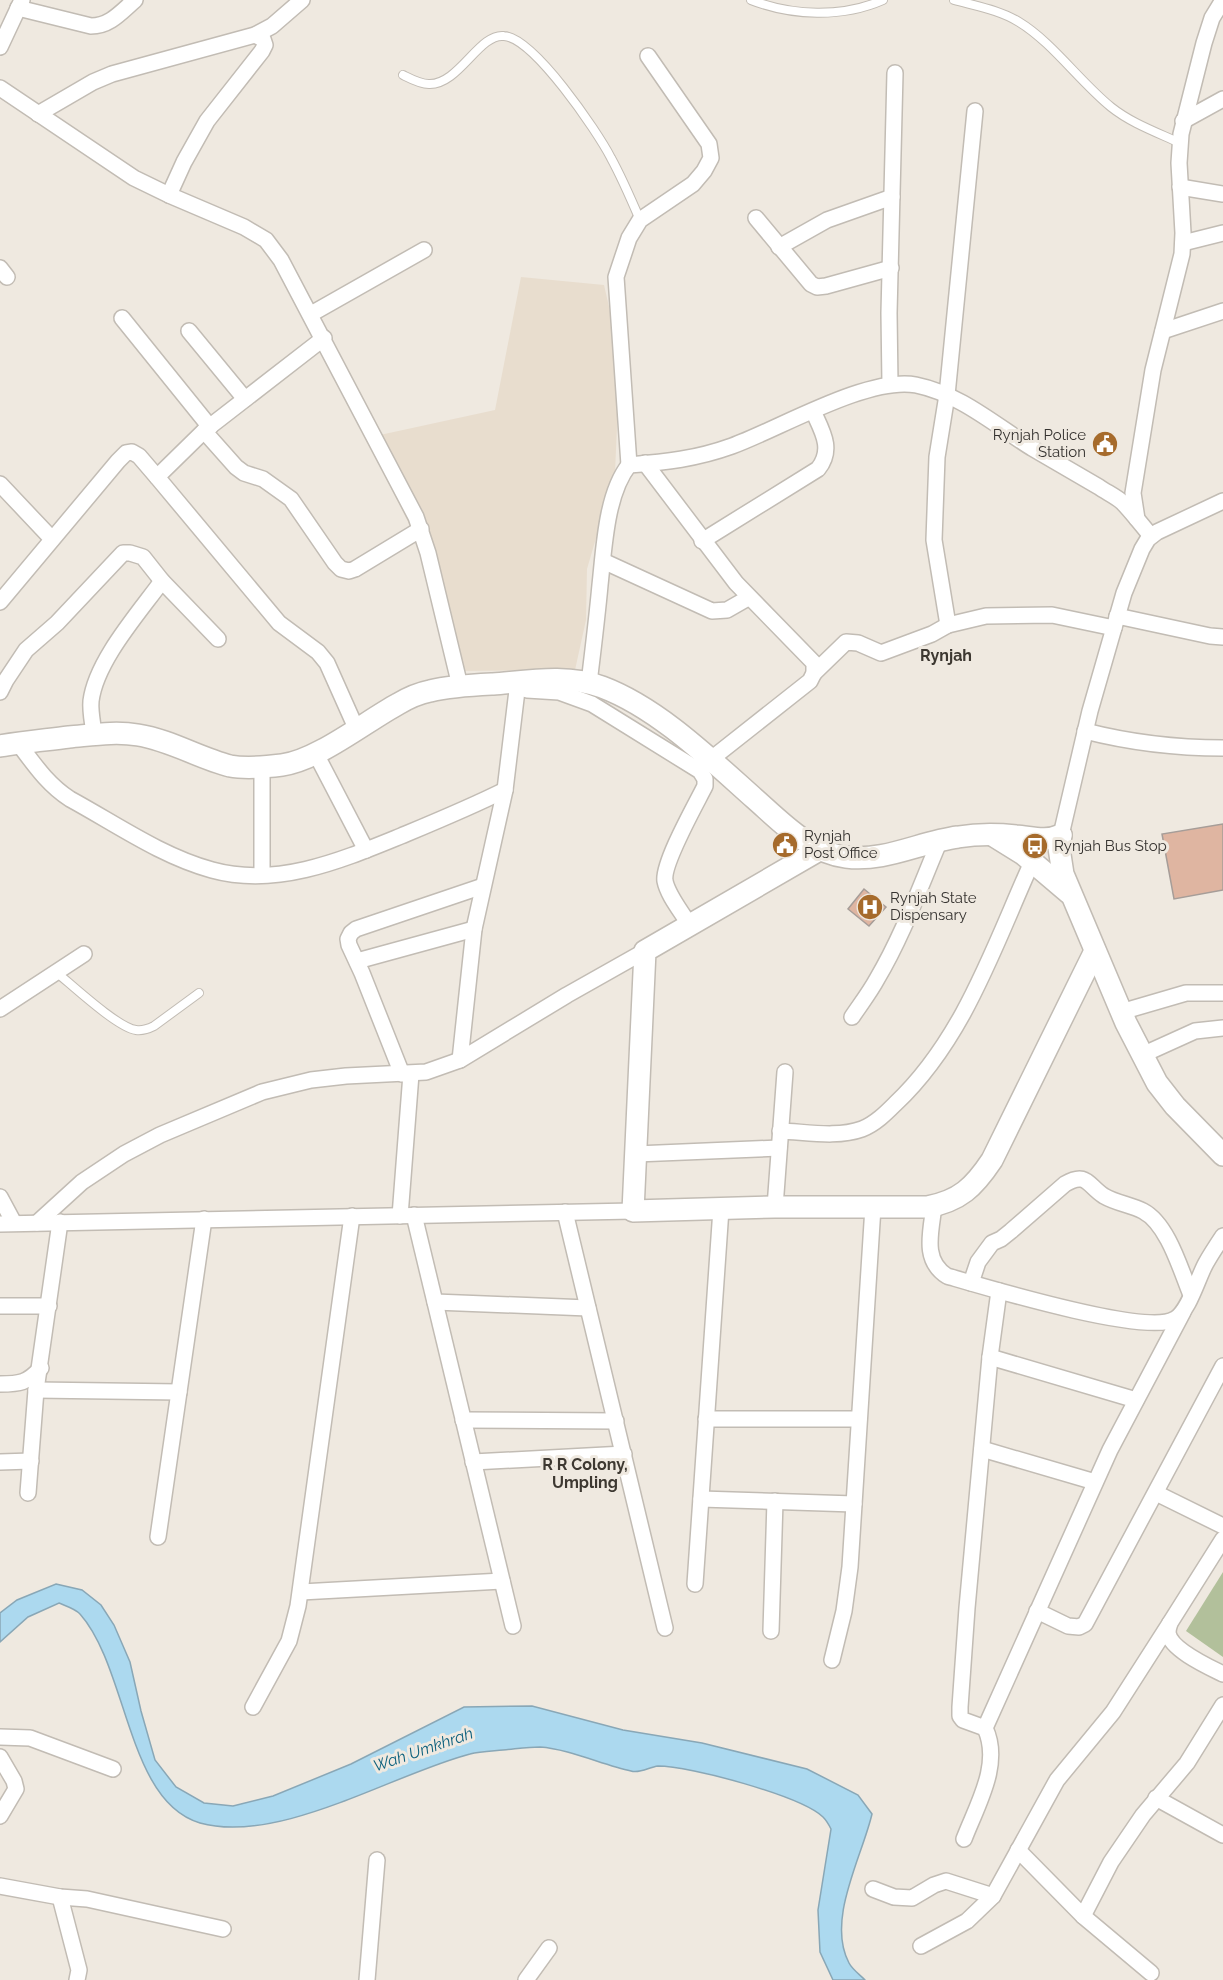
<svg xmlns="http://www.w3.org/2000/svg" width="1223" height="1980" font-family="Raleway,sans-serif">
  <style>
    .built { fill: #e8ddce }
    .green { fill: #b2c09b }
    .water { fill: #acd9ef; stroke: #89a7b6; stroke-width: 1.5 }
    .building { fill: #dfb5a1; stroke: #a69d98; stroke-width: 1.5 }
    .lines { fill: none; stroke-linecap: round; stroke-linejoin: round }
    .lane-casing { stroke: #c2bcb4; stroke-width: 10 }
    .street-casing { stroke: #c2bcb4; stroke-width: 18 }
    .secondary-casing { stroke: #c2bcb4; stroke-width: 24 }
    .lane { stroke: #fff; stroke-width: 8 }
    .street { stroke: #fff; stroke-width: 15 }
    .secondary { stroke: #fff; stroke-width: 21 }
    .labels { text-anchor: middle; stroke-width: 6; stroke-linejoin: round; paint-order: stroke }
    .poi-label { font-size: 15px; fill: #363330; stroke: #efe9e0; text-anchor: start }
    .neighbourhood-label { font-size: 16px; font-weight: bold; fill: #3d3831; stroke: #efe9e0 }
    .water-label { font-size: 16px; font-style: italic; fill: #0c607d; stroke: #efe9e0 }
  </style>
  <rect width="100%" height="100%" fill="#efe9e0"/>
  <polygon class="built" points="521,277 604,285 620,355 615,473 587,569 586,620 575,670 453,671 417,540 366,438 495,410"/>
  <polygon class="green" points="1223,1572 1223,1657 1186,1631"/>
  <path class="water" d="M56,1584L82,1590L101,1605L114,1625L130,1662L141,1711L155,1760L176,1787L204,1803L233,1806L273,1796L351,1764L464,1707L532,1706L623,1730L702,1743L807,1769L858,1795L872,1814C862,1857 826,1920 849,1963C852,1969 860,1975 865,1980H833L820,1952L818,1910L831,1829C829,1825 826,1820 823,1817C801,1796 690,1766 658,1766C649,1767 640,1774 631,1771C603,1765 569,1749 540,1747C528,1747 515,1749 503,1750C492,1751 480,1751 470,1754C393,1774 279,1845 200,1823C127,1802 128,1668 80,1614C76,1609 66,1606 59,1603L28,1617L0,1642V1613L17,1600Z"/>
  <g class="building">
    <polygon points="1223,824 1223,890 1174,899 1162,834"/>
    <polygon points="864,889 886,907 869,926 848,909"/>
  </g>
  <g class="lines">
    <g class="lane-casing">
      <g id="lane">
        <path d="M751,0C792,16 842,18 883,0"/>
        <path d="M954,0C976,6 1000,10 1019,22C1052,42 1080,82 1111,107C1131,123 1156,132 1180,143"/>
        <path d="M403,75C411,79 420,84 429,84C459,85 479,33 504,36C534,38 597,131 611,158C622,178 631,199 640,220"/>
        <path d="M56,972C72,985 118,1028 136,1030C142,1031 148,1029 154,1026L199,993"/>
      </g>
    </g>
    <g class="street-casing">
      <g id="street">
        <path d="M18,8L91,26C110,26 121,12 135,0"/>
        <polyline points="0,47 22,0"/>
        <polyline points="0,88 134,178 169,195 244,227 266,240 281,260 416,517 428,553 460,686"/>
        <polyline points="38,114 93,82 112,74 255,35 272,26 302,0"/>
        <polyline points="1183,121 1223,99"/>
        <polyline points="1180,187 1223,194"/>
        <polyline points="169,195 184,162 207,121 262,51 265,45 263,39 255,35"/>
        <polyline points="756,218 811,284 817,287 826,286 891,268"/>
        <polyline points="1183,243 1223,233"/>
        <polyline points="779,247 827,220 892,197"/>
        <polyline points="0,268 7,277"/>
        <polyline points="311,314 424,250"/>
        <polyline points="122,318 210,427"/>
        <polyline points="189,331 245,399"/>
        <polyline points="1163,331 1223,311"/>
        <polyline points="890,384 889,313 895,73"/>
        <polyline points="204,431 236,467 244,473 263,479 291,499 335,563 341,569 349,571 355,569 421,529"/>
        <polyline points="645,463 736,583 814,663 814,673 810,681 710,760"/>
        <polyline points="629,465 616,277 629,238 640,220 693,184 704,171 711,158 709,144 648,56"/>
        <polyline points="157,477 204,431 324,338"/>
        <polyline points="0,484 52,539"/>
        <polyline points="1151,536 1137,519 1133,493 1153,370 1182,254 1183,233 1179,163 1181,134 1204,43 1212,18 1223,0"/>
        <path d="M702,541L818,469C834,449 822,431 813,411"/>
        <polyline points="603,561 712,611 727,610 748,598"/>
        <polyline points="0,602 118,461 126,453 132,452 139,456 157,477 279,623 318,652 327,663 356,728"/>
        <polyline points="1117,616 1210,636 1223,637"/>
        <polyline points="948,625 934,540 937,457 947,395 975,111"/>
        <polyline points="814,673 846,642 858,643 881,653 932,634 948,625 986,616 1052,615 1114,628"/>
        <path d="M589,683C593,650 597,618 600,585C604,549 606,494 629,465C666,462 696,459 732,446C779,429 868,376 916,385C960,394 995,425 1032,448C1054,461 1077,474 1099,487C1106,492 1115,496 1122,502C1127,507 1132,513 1137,519"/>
        <path d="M527,690L559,692L592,704L700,771L705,779V786C696,804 662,864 665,881C668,896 682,912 690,926"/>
        <polyline points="0,692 6,680 26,650 57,623 123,553 130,553 143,557 162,581 218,639"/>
        <path d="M1085,731C1132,743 1175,748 1223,748"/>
        <path d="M94,734C93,724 90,712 91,701C96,661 138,614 162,581"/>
        <path d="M18,743C34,764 47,784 70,799C116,824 161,856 212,870C277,888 342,860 401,836C437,821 471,807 505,790"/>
        <polyline points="316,754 366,850"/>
        <polyline points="1061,835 1090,711 1124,593 1142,549 1148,539 1157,532 1223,501"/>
        <polyline points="262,875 262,767"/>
        <polyline points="357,961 474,929"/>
        <polyline points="0,1009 84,954"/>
        <polyline points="1121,1012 1186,993 1223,993"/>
        <path d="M852,1017C860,1005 870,992 877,979C903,935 920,887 940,840"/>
        <polyline points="1142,1055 1195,1031 1223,1028"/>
        <polyline points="460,1060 474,929 505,790 518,682"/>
        <polyline points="402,1074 362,973 349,945 348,939 351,933 356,929 483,886"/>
        <path d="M780,1131C807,1132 837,1138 862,1129C875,1124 886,1113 895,1104C964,1039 994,946 1032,862"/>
        <polyline points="636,1154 779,1148"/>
        <polyline points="0,1197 14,1223"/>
        <path d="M934,1206C931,1232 922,1260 947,1276C985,1287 1147,1336 1175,1319C1189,1311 1198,1277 1206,1263C1211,1254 1217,1245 1223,1236"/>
        <polyline points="775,1207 785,1072"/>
        <polyline points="565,1212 665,1628"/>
        <polyline points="414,1215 513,1626"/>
        <polyline points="400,1216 411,1074"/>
        <polyline points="37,1223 82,1182 124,1154 160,1135 262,1092 311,1080 346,1076 426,1072 460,1060 567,995 645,951"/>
        <polyline points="0,1224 633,1211"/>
        <path d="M971,1283L978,1262L992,1243L1001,1239L1011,1231L1065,1184C1087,1171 1088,1186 1104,1196C1116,1203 1131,1205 1143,1211C1168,1224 1181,1271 1191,1295"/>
        <polyline points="435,1302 588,1308"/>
        <polyline points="0,1306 49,1306"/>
        <polyline points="990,1357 1136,1400"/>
        <path d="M0,1384C20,1384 27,1383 41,1368"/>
        <polyline points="36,1390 179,1392"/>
        <polyline points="706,1419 859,1419"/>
        <polyline points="463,1420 616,1421"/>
        <polyline points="982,1449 1095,1482"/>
        <polyline points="0,1462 31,1461"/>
        <polyline points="473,1462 624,1454"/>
        <polyline points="28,1493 36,1390 60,1222"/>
        <polyline points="1156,1493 1223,1526"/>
        <polyline points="701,1499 854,1504"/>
        <polyline points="158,1537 204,1219"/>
        <path d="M1223,1539L1170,1623C1169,1626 1168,1629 1168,1633C1171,1650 1209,1667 1223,1674"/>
        <polyline points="695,1584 721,1209"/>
        <polyline points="301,1592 502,1581"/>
        <polyline points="1037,1611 1068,1626 1079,1627 1085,1624 1223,1366"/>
        <polyline points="771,1631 775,1501"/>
        <polyline points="832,1660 844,1611 850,1567 873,1207"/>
        <polyline points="253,1707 289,1641 298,1606 352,1216"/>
        <polyline points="985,1728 1110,1450 1183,1312"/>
        <polyline points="0,1737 30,1738 113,1769"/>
        <polyline points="0,1757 14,1781 16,1789 0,1816"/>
        <polyline points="1156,1798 1223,1835"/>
        <path d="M964,1839C977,1805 1002,1764 985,1728L963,1720L960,1716V1707L967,1608L990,1357L999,1291"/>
        <polyline points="1018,1850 1083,1916 1151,1973"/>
        <polyline points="0,1886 60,1897 87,1899 223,1929"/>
        <polyline points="873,1889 894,1897 912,1898 934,1885 946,1881 993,1896"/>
        <polyline points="60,1897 79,1970 77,1980"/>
        <polyline points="1083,1916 1111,1862 1143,1815 1187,1763 1223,1705"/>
        <polyline points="921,1946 967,1921 993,1896 1057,1780 1113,1712 1170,1623"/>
        <polyline points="367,1980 377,1860"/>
        <polyline points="526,1980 549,1948"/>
      </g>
    </g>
    <g class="secondary-casing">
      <g id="secondary">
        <path d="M0,746C23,742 46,740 69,737C92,735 115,731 138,735C170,740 199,758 230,766C247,769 266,767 282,765C318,760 365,722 398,704C408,698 420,693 430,691C451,686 473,685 493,684C529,681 568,674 602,687C658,708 710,759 755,799C780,821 810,853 846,857C885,862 920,842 958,837C977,834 997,834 1016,836C1032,837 1045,842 1061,835"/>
        <polyline points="1061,835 1059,848 1063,874 1126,1023 1157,1083 1175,1106 1223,1155"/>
        <polyline points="994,836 1023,854 1069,893"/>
        <path d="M821,849L645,951L633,1211L775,1207H927C960,1201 974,1187 992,1160L1095,951"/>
      </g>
    </g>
    <use href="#lane" class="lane"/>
    <use href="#street" class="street"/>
    <use href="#secondary" class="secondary"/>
  </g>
  <defs>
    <g id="civic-disc" transform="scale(1.35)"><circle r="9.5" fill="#a66b2c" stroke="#efe9e0"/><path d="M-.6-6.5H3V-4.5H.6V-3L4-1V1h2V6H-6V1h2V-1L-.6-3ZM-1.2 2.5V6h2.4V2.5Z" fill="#fff"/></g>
    <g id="bus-disc" transform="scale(1.35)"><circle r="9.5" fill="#a66b2c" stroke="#efe9e0"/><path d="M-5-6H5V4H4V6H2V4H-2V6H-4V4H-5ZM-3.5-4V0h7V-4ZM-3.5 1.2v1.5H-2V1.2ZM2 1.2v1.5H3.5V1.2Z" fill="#fff"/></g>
    <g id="hospital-disc" transform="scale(1.35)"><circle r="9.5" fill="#a66b2c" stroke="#efe9e0"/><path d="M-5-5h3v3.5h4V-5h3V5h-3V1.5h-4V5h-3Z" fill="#fff"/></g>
  </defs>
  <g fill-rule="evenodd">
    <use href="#civic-disc" x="1105" y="444"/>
    <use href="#civic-disc" x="785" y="845"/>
    <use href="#bus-disc" x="1035" y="846"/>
    <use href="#hospital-disc" x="870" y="907"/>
  </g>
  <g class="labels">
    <g class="poi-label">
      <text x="1086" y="440" text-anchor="end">Rynjah Police<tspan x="1086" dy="17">Station</tspan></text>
      <text x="804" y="841">Rynjah<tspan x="804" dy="17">Post Office</tspan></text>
      <text x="1054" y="851">Rynjah Bus Stop</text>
      <text x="890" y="903">Rynjah State<tspan x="890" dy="17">Dispensary</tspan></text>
    </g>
    <g class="neighbourhood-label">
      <text x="946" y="661">Rynjah</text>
      <text x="585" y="1470">R R Colony,<tspan x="585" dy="18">Umpling</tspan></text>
    </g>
    <g class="water-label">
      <text transform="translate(423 1749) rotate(-19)" y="6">Wah Umkhrah</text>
    </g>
  </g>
</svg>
